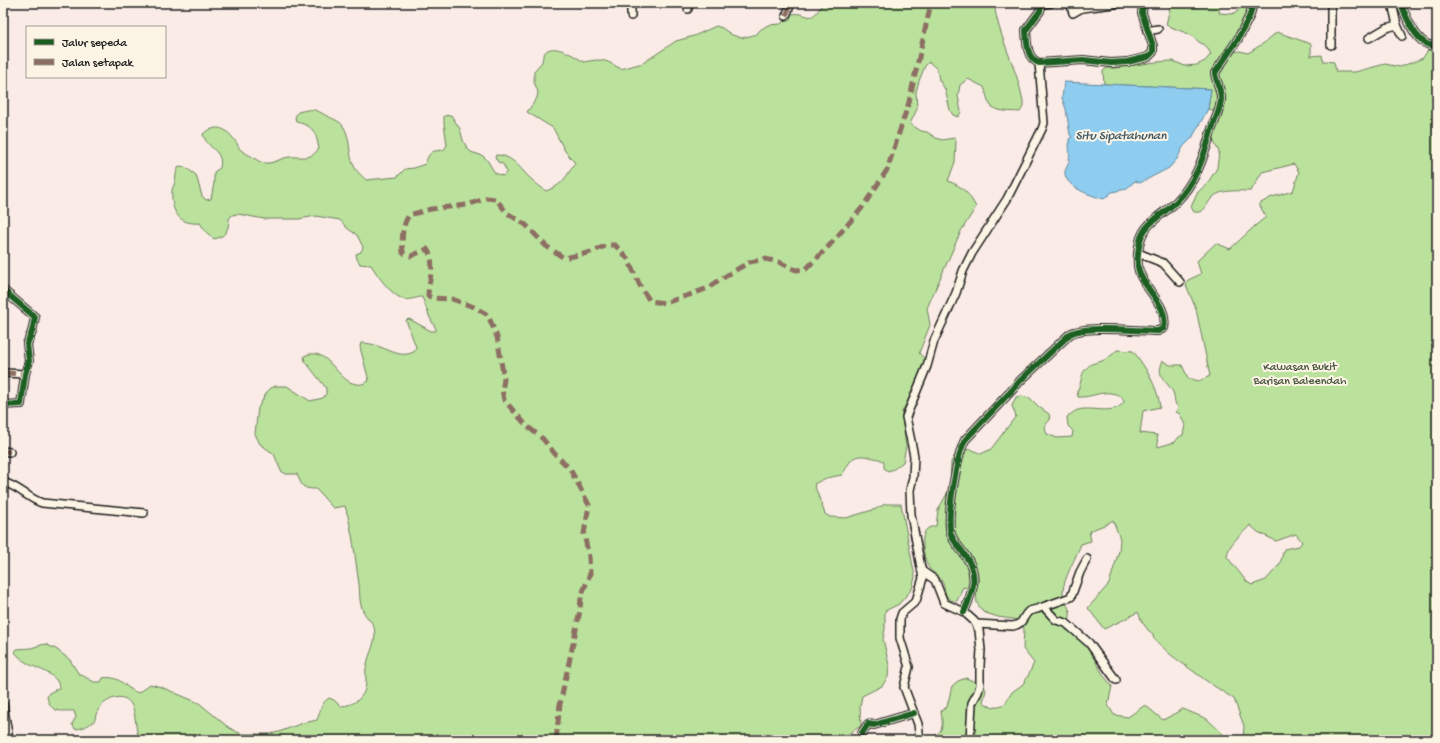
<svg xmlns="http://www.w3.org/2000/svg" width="1440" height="743" font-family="'Gochi Hand',sans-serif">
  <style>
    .green { fill: #bbe29d; stroke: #6c7f5c; fill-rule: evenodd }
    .water { fill: #8ecdef; stroke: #60869b }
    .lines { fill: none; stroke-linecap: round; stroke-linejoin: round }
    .minor-casing { stroke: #1c1c1c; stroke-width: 10 }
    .minor { stroke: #fcf5e5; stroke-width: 7 }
    .quiet { stroke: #8d6e63; stroke-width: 5; stroke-dasharray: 10 5; stroke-linecap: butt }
    .cycleway-casing { stroke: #fcf5e5; stroke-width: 8 }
    .cycleway { stroke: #1b5e20; stroke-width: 6 }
    .labels { text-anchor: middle; stroke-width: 4; stroke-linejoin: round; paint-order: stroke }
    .park-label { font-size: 12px; fill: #4c5743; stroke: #fcf5e5 }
    .water-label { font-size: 13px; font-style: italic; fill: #445a66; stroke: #fcf5e5 }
  </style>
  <rect width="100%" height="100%" fill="#faebe6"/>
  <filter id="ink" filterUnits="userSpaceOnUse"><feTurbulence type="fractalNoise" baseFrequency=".025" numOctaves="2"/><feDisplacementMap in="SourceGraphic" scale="8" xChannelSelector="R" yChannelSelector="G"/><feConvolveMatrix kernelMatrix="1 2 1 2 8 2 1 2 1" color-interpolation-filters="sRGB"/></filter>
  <g filter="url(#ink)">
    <g class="green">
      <path d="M823,3H994C998,37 1017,67 1023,101V107L1020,112C1011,111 994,113 989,103C987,99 986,92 984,87L968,79L960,85L958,96L961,112L958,117L953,115L950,110L945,89L939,80L937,69L929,62L925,66L919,81L916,92L917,109L910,124L921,131L927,132L936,138L942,140L954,138L956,141L955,162L948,181C964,187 968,193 976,207L961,231L927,308L930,325L919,353L925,359L923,371L902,412L903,426L906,446L903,462L894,469L888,471L884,468V462C880,458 876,459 870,457C851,453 851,461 842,475L826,478L814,484L825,514L830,517L846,518L876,509L885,504H901L915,577L912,589L899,604L885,611V629L883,639L889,665L888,677L882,686L862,696L860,706L861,726L838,740H140C134,729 137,714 131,704C121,688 95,704 95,720C90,725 82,729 75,729L72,724L76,717L74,711C60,710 52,715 47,697L49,693L59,688C59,674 37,669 27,663C22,660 18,656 15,652L17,649L31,648L45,644L56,649L70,660L78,673L94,682H101L103,678C121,675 124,688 138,693L150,684L161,687L199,703L228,727L237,732L243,734H270L279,732L300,724L317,720C321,711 320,704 329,698L334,700L340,706C354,706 366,697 366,682C366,675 365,670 367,664C369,654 375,644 375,634C375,620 364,619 361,605C359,598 360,591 359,584C355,558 353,531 345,506L333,508L316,489C302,489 302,486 297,474H286L281,471L274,454L260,444L255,434L258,408L267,392L271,388L276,386H287L310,401L323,398L326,394V388L305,361L304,356C328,344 337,383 357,384C361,385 365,383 369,381L360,347L361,343C367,343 374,344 380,347C392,351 401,358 414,352L416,347L406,320L409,319L411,320L431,331H436V329L430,318L422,297C416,297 409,301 403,299C390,294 378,276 371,265L360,264L357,259L356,254L361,252L363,247L357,235L347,228L340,220L316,216L299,219H264L238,214L232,215L229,219C229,230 225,237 214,239L206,232L200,223C178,225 171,211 172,191C172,187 175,185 175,181C176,175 176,172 179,166L185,167L196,175L202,196L206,200L211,199L214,183V172L220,168C224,149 207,150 203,134C218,123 226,128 236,142C238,144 238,148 241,150C244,153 250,155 254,158C257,160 261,163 265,163C273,164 281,158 289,157C302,156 311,161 319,148C315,131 314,126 296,122L295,117L298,112C314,108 314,109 327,116C333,119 340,121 343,126C351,137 348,154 354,166C356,171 362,176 366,180L397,177L405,169L414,168L425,164C430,151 431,151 444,150L447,145L444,123V116L451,115L460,129L463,140L467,148L471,152L483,156L487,160L495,173L503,176L507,172L503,164L498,162L495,157L496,155C513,155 520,169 531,179C536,184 541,187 546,191C564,184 565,178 575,163L565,151L553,128L527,112L537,98L538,92L534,82V71L542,62C544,36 573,55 584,62C603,58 605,60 621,69L643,63L676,41L694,36L716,26L722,28L732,35L742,38L757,34L760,30L768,25L781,24L791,14C810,11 809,27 823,3Z"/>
      <path d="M1171,3H1188L1197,7L1202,3H1220L1219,13L1232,14L1238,11L1240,3H1250L1237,36L1225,53L1240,51L1248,53L1264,43L1277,32L1311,44V56L1322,55L1323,61L1334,62L1336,72H1355L1385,64L1400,67L1423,58L1428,50L1437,51V740H1243L1244,726L1234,699L1208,682L1171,655L1154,639L1153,634L1148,630L1142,622L1138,612L1125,619L1104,629L1088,608L1109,584L1119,551L1120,539L1113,520L1107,524L1089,531L1091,541L1081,544C1077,555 1063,580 1063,591C1062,598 1068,605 1070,612C1071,617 1068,625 1066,630C1084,634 1092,656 1101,671C1104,677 1108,681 1112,686L1108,705L1114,715L1128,717L1145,705L1163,720L1183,709L1207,719L1224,735L1220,740H929C944,731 943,728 941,711L947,707L952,686L958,681L966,678L983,685L986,690L983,702L993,708L1005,704L1012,692L1022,685L1027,678L1034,663L1023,649L1024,629L1019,620L998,617L983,612L977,603L976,590L963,587L957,601C942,601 947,590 942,581C940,576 932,573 929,568C924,560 919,535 927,529C929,527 933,527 936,526L938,510L950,488L951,462L957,452L971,449L981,454L991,449L1016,416L1012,406L1016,397L1022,396L1030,398L1039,407L1049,414L1050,420C1045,424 1044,428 1047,434L1057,438L1072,437L1073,431L1068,426L1067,417C1070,415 1074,411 1078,410C1092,406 1114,416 1124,402L1122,397C1104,387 1095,398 1078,397L1077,391C1082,384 1080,376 1085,370C1092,361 1096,364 1104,360C1109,358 1113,354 1117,350L1133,351C1145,366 1158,387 1160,407L1143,411L1140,433L1157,435L1158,447L1175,442L1179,437L1183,435L1185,425L1180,414L1176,412L1178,407C1174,403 1175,400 1174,395C1170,382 1154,378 1163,361L1170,365H1182L1188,378L1199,381L1210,376L1196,309L1186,285L1188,280L1201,274L1197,261L1216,243L1230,249L1256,225L1266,217L1259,204L1272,197L1293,191L1299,172L1294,164L1262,172L1251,191C1240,191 1221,189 1213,197C1206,203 1206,214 1194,212L1191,207L1198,192L1207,184L1217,168L1219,152L1211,136L1218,124L1221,112L1208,109L1211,89L1104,84L1103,71L1107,68H1114L1156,62L1173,61L1185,66L1197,65L1205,61L1211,54L1206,46L1199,42L1191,35L1166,25ZM1250,525L1258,532L1276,541L1296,534L1302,542L1299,546L1284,549L1280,564L1266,580L1252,585L1247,582L1227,557C1228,543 1241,536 1250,525Z"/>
    </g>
    <path class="water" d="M1064,82L1211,89L1208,109L1192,138L1183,147L1177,159L1169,168L1140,183L1135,181L1126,189L1112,192L1104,199C1092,196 1063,187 1065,171C1066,168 1068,165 1069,162C1070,155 1069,147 1069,139L1072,137L1070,135L1066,109L1062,98Z"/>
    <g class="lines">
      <g class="minor-casing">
        <g id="minor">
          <polyline points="631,3 631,16"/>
          <path d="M1042,3L1040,11L1026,30C1027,42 1026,58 1039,63L1083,60L1111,63L1127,62L1148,57L1153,52V46L1142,13L1143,3"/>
          <polyline points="1070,3 1073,13 1082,8 1122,3"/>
          <polyline points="1392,3 1397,25 1402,36"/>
          <path d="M1400,3C1407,17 1412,34 1425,43C1428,45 1433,46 1437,47"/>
          <polyline points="1042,4 1051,3"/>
          <polyline points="688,9 689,3"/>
          <polyline points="786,16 791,3"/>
          <polyline points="1147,31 1158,29"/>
          <polyline points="1369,38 1386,28 1397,25"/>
          <polyline points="1331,45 1331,3"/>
          <polyline points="1138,253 1163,263 1180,282"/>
          <polyline points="3,290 35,317 32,332 27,344 29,361 25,374 21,404 3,405"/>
          <polyline points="5,373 25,374"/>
          <polyline points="3,451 10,452"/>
          <path d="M3,482C20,487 27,498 42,503L144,513"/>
          <polyline points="922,571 935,580 944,603 964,612 974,621 979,630 981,650 980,665 980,685 978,692 972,703 970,740"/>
          <polyline points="1044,607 1056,620 1066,623 1089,643 1116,680"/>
          <path d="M964,612C973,591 980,574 964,554C960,548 953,541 951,534C946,517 957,456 965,440L1014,388L1020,381L1070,334C1086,325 1137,331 1158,331L1164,328C1169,305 1144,290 1139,271C1136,262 1138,251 1140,241C1144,223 1164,214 1176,202C1195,183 1203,159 1210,135C1213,123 1220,112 1221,100C1222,91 1216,82 1215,73L1238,39L1250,15L1253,3"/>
          <path d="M976,624L1013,626C1025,623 1021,618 1029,611L1037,609L1071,597L1080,572L1087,559"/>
          <polyline points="3,704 9,740"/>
          <polyline points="862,733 868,724 874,725 914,713"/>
          <polyline points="920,740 918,724 904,687 909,667 900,638 900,619 902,613 916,601 923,578 911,515 910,490 913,477 914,456 906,417 927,366 934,341 956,293 963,271 972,253 1007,199 1042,129 1044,123 1039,63"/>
        </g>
      </g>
      <use href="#minor" class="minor"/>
      <g class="quiet">
        <polyline points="786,16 791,3"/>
        <polyline points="5,373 25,374"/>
        <polyline points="3,451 10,452"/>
        <path d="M556,740L560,704L580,611L581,597L590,574L589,557L584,534L589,505L570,469L555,454L543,439L527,426L504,400L502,390L504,380L499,348L497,337L488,315L474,307L452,299L433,298L428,296C428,281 437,263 427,249L411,256L403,253C402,240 401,227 409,215L431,209L467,205L487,198L496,199L507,213L526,225L546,246L564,258L588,253L608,245H615L628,259L641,288L650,301L665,303L695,293L708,288L732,272L750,262L765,259L779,262L796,270L806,269L828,247L862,208L887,170L909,102L931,3"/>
      </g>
      <g class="cycleway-casing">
        <g id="cycleway">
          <path d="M1042,3L1040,11L1026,30C1027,42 1026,58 1039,63L1083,60L1111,63L1127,62L1148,57L1153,52V46L1142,13L1143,3"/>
          <path d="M1400,3C1407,17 1412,34 1425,43C1428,45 1433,46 1437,47"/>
          <polyline points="3,290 35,317 32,332 27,344 29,361 25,374 21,404 3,405"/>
          <path d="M964,612C973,591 980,574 964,554C960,548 953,541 951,534C946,517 957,456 965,440L1014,388L1020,381L1070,334C1086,325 1137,331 1158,331L1164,328C1169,305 1144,290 1139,271C1136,262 1138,251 1140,241C1144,223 1164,214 1176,202C1195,183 1203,159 1210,135C1213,123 1220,112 1221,100C1222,91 1216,82 1215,73L1238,39L1250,15L1253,3"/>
          <polyline points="862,733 868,724 874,725 914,713"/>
        </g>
      </g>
      <use href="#cycleway" class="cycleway"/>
    </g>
  </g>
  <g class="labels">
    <g class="park-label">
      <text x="1300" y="370">Kawasan Bukit<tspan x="1300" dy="14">Barisan Baleendah</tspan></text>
    </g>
    <g class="water-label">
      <text x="1121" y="139">Situ Sipatahunan</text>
    </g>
  </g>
  <rect width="1440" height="743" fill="none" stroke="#fcf5e5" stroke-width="16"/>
  <rect x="8" y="8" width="1424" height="727" fill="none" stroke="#1c1c1c" stroke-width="1.5" filter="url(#ink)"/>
  <rect x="26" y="26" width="140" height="52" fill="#fcf5e5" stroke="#a29e95"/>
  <rect x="34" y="39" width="20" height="6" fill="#1b5e20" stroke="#a29e95"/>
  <text x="62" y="46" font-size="12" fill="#1c1c1c">Jalur sepeda</text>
  <rect x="34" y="59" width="20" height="6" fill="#8d6e63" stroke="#a29e95"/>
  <text x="62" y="66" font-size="12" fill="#1c1c1c">Jalan setapak</text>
</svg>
